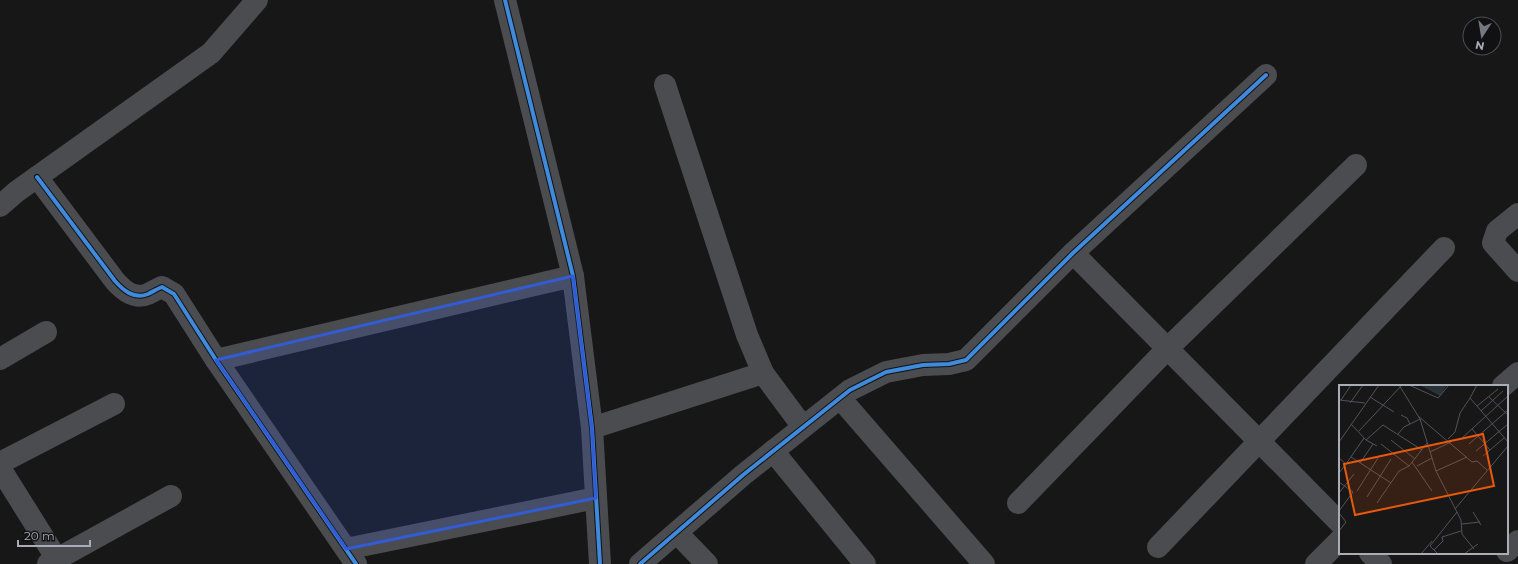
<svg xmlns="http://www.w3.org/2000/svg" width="1518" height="564" font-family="Montserrat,sans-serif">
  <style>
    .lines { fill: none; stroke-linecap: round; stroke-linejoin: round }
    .minor { stroke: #4b4c50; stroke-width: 22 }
    .cycleway-casing { stroke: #111113; stroke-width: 6 }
    .cycleway { stroke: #408adc; stroke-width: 4 }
    .marked { fill: #325cd3; fill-opacity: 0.2; stroke: #325cd3; stroke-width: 3; stroke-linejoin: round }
    .inset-road { fill: none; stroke: #515357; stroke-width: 1 }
    .view { fill: #e8590c; fill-opacity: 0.15; stroke: #e8590c; stroke-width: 2 }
    .inset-edge { fill: none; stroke: #a8adb8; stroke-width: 2 }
  </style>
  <rect width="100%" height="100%" fill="#171717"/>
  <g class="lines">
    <g class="minor">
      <polyline points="505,0 573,276 592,428 600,564"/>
      <polyline points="665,85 747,335 763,373 803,427"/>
      <path d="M37,177L115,281C123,290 134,300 148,294C152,292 157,289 162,287L174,294L216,360L356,564"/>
      <polyline points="0,206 16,192 211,53 257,0"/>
      <polyline points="1518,214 1497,231 1493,243 1518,271"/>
      <polyline points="1073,253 1340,523"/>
      <polyline points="0,359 46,332"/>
      <polyline points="216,360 573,276"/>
      <polyline points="1503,386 1518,373"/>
      <polyline points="840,398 984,564"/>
      <polyline points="592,428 763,373"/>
      <polyline points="773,451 865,564"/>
      <polyline points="0,463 114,404"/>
      <polyline points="0,468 60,564"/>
      <polyline points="1018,503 1167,349 1356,165"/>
      <polyline points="677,533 707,564"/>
      <polyline points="1158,547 1444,248"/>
      <polyline points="346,549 596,498"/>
      <polyline points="1507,551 1518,541"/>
      <polyline points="1370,553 1381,564"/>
      <polyline points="48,564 171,496"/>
      <polyline points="640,564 743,475 850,390 886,372 923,365 949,364 966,360 1073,253 1266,75"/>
      <polyline points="1316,564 1340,540"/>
    </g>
    <g class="cycleway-casing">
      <g id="cycleway">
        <polyline points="505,0 573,276 592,428 600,564"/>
        <path d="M37,177L115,281C123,290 134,300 148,294C152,292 157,289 162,287L174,294L216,360L356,564"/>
        <polyline points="640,564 743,475 850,390 886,372 923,365 949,364 966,360 1073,253 1266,75"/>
      </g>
    </g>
    <use href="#cycleway" class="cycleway"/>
  </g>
  <path class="marked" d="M573,276L592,428L596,498L346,549L216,360Z"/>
  <g transform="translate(1339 385)">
    <rect width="169" height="169" fill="#171717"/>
    <path d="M81,0H108L101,11Z" fill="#2a3239"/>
    <path class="inset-road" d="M60,0L81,34L97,86L122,135L123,149L135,164M70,0L99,13L110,0M138,0L131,13L169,57M31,12L55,27M150,12L169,30M0,15L26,18M2,15L12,0M11,18L24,0M138,21L159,4M142,26L164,6M62,30L68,33L71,39M79,31L133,77L138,76L148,85M12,39L27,55L38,61M133,44L151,65M20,46L63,0M59,49L65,42L81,34M123,53L169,11M109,54L116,47L121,28L131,13M27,55L44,40L83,65M52,55L76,74M0,57L40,0M42,59L70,81M130,59L169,25M137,66L169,39M91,67L112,57M144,71L165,53M12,72L52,98M0,73L7,79L0,88M73,77L93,106M21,78L34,59M7,79L25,53M78,81L93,73M97,86L128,72M0,97L14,107L0,126M18,106L39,73M0,108L15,89M28,112L52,74M38,118L60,86L70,81L88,58M116,124L169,61M134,127L142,140M0,128L7,137L0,146M123,139L141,137M95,165L104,156L103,152L122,146M82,169L93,156M99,169L91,161L118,127M125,169L139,159"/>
    <path class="view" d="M144,49L155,101L16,130L5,79Z"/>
    <rect width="169" height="169" class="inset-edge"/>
  </g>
  <g transform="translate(1482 36) rotate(192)"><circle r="19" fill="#111113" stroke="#4d4f55"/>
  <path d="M0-3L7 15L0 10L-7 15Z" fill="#757880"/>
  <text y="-6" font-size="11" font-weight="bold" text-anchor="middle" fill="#a8adb8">N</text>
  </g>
  <path d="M18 540v6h72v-6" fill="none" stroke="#a8adb8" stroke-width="2"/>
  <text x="24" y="540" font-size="12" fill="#a8adb8" stroke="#111113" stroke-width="3" paint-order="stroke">20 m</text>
</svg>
